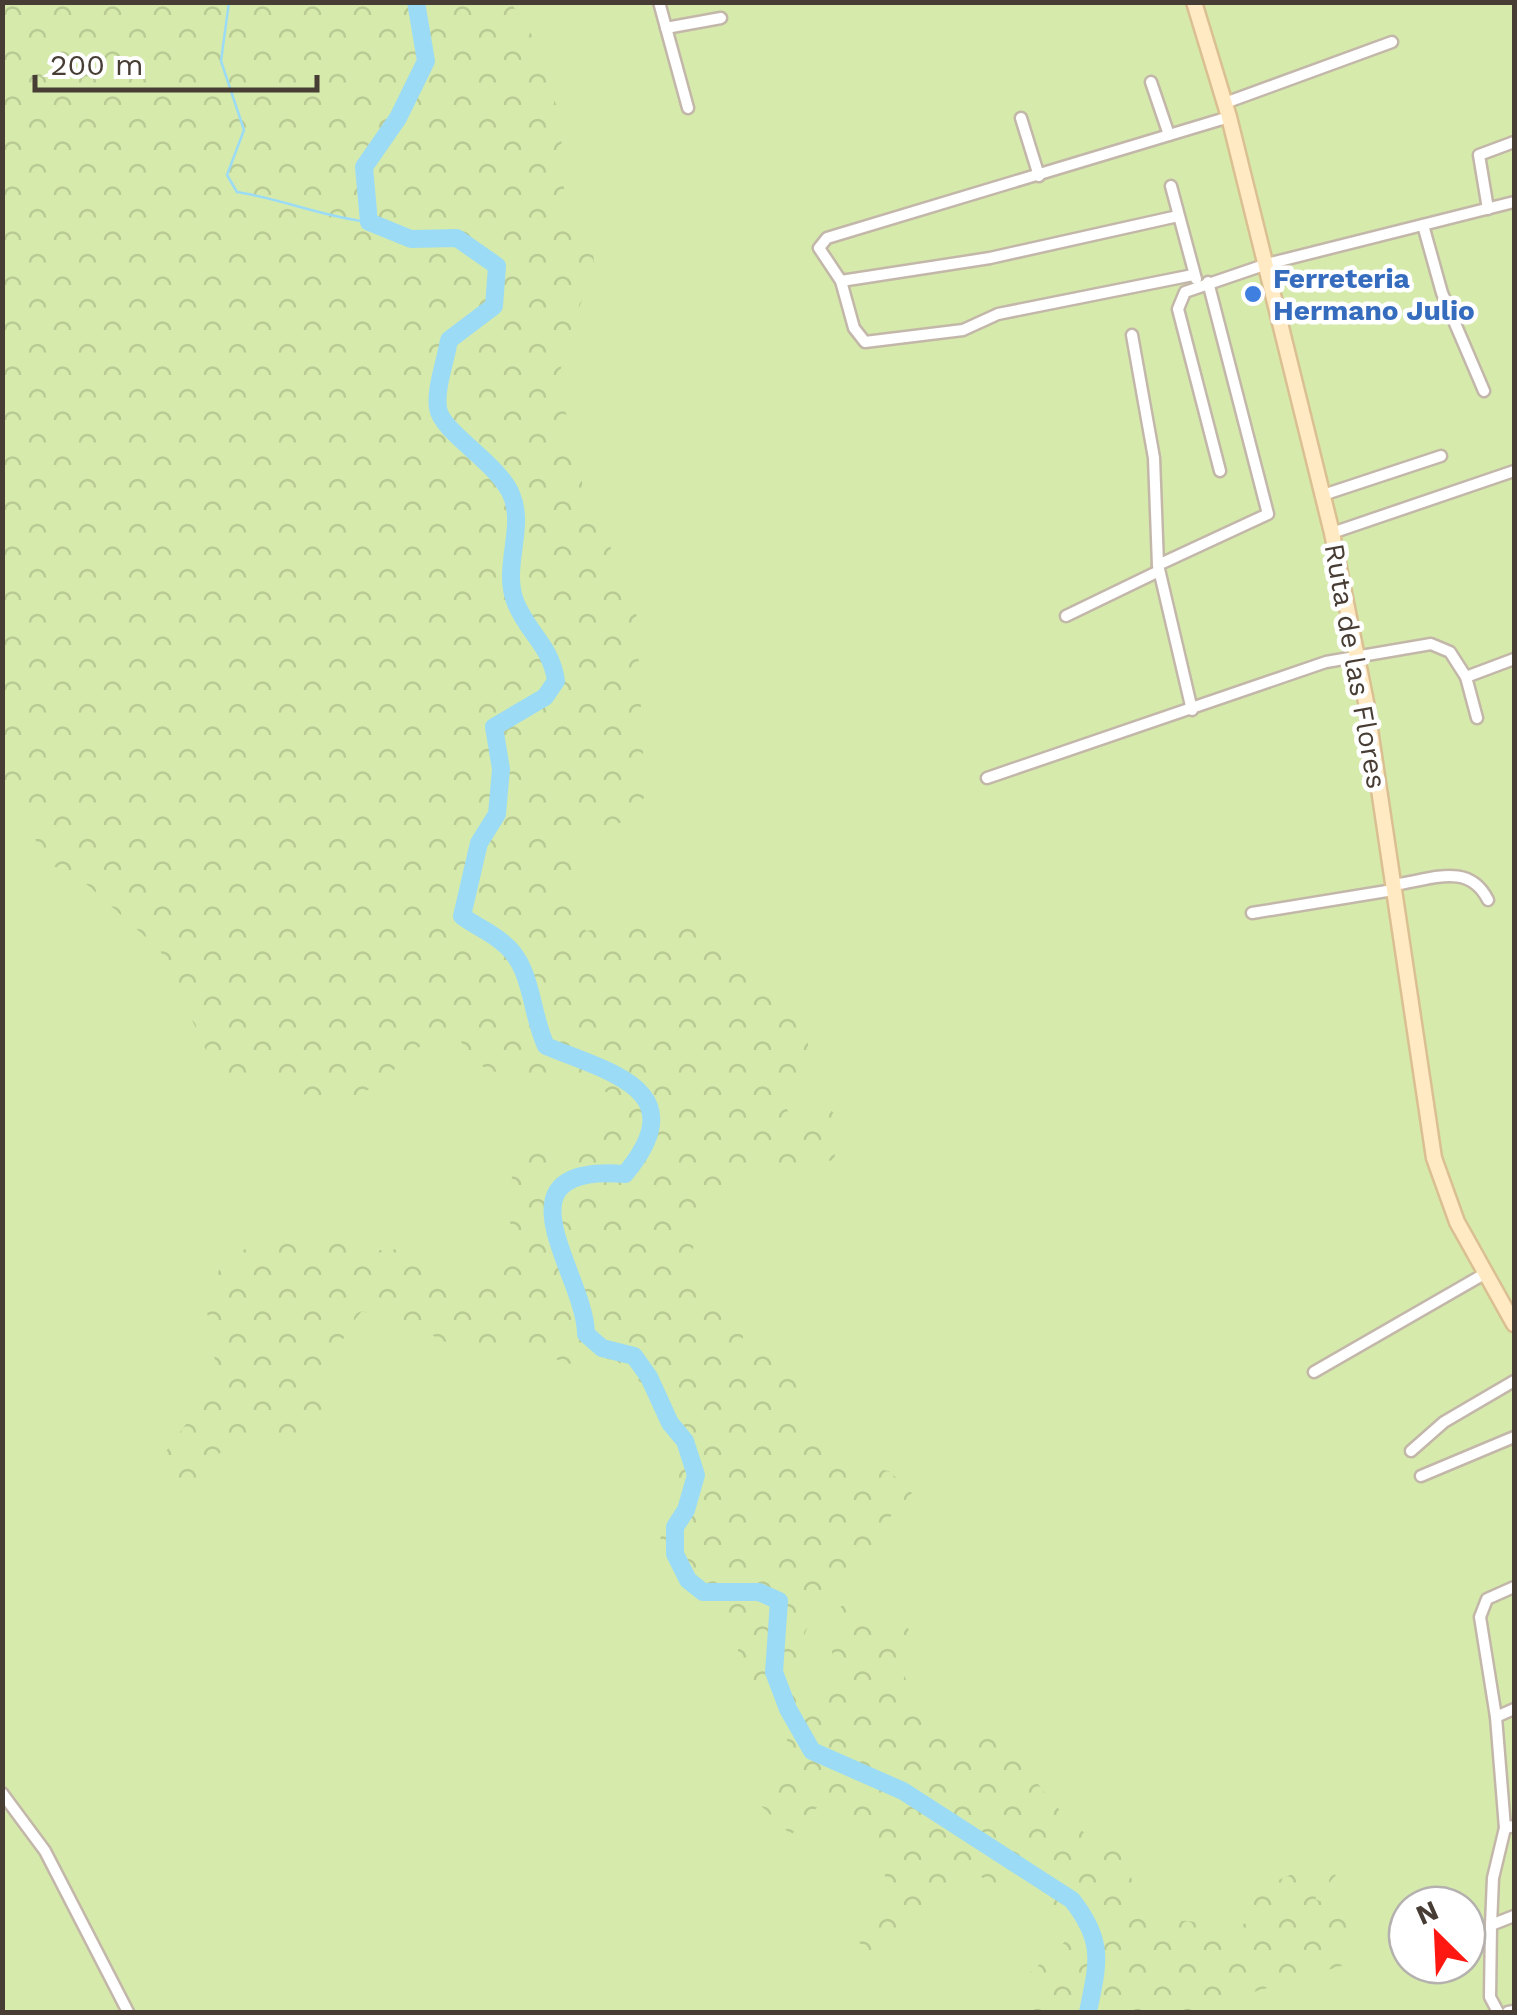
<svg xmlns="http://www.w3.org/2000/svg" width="1517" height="2015" font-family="'Work Sans',sans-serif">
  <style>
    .green { fill: #d6ebab; fill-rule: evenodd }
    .forest { fill: url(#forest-crowns) }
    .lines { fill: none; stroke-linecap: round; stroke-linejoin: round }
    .stream { stroke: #9cdbf5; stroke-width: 2.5 }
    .river { stroke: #9cdbf5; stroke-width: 18 }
    .minor-casing { stroke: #c3b7aa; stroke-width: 15 }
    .secondary-casing { stroke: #dabf93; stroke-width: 19 }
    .minor { stroke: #fff; stroke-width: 10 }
    .secondary { stroke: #ffeac4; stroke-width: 14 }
    .shop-dot { fill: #3f7fe0; stroke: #fff; stroke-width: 4 }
    .labels { text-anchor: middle; stroke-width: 9; stroke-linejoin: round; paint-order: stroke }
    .shop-label { font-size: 28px; font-weight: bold; fill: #366cbe; stroke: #fff; text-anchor: start }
    .street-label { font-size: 28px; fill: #473d34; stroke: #fff }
  </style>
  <defs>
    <pattern id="forest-crowns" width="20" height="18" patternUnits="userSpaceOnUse" patternTransform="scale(2.5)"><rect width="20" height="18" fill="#d6ebab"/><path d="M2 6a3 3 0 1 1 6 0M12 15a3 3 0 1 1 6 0" fill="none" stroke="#b9ca94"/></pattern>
  </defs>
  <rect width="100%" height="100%" fill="#f4ede5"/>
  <path class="green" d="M3,3H1514V2012H3ZM1407,1905H1467V1965H1407Z"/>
  <path class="forest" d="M2,3H511L537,43L563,128L559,168L569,207L592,244L595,270L575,317L556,386L576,441L586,509L609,544L636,605L645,794L637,817L539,851L578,854L576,918L586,931L679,916L707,928L806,1031L811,1062L801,1084L777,1094L794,1120L825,1102L841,1123L834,1160C763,1172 682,1183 694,1275L716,1285L745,1325L741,1348L793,1356L801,1385L803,1424L844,1450L855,1465L889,1471L912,1493L890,1517L872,1550L842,1571L821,1599L797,1650L802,1682L815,1699L832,1695C841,1658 824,1648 831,1612L858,1597C871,1615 880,1624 903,1623L918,1640L902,1669L921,1721C942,1732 965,1738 986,1724C1035,1764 1062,1845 1132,1851L1135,1861L1128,1871L1153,1928C1180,1919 1193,1916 1216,1934L1260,1918L1249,1893L1317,1863L1336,1875L1315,1899L1350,1914L1344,1949L1351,1963L1187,2012H1025L1023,1979L1067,1940C1050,1896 1028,1902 989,1889L982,1877L967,1874L929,1916L894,1935L869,1958L858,1940L886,1914C890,1854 873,1833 831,1793L791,1835L755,1800L787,1768V1738L760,1703L738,1652L739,1625L733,1616C697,1609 670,1596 663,1556C662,1549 659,1541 661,1534C670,1507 681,1481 673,1452C666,1421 642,1401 635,1368L601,1357L568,1364L534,1350L488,1347L463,1351L428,1333L362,1311C346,1328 342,1346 327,1364L329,1443L276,1447L237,1439L224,1448L192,1487L161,1480L156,1465L189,1420L216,1367L205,1299L223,1262L262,1239L343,1235L366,1251L419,1248L438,1278L468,1292L512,1238L507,1194L517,1161L561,1141L592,1143L613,1120L615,1097L584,1080L538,1086L487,1069L474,1061L457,1036C421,1036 410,1056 385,1078C372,1090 352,1097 337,1106L312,1093L298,1096L216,1072L160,950L84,882L46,862L12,790L2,779Z"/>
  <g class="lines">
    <path class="stream" d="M229,2L221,61L244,130L227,175L237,192C283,199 323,217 369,222"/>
    <path class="river" d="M416,2L426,61L398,118L364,167L369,222L411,239L457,238L497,266L494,306L449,340C446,360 435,388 438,408C441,432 497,462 511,494C526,527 502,566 515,601C527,633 551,645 556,681L545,697L494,727L501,769L497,814L479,843L462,916C475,926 491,932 503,943C533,966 530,1012 546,1046C611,1073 695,1090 625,1174C489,1163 586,1275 586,1334L602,1348L634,1356L649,1377L670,1423L685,1441L696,1475L686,1510L675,1527V1554L688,1580L703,1592H759L779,1601L774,1672L788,1709L812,1751L903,1791L1072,1900C1105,1942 1098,1963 1088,2012"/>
    <g class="minor-casing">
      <g id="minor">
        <polyline points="659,2 688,108"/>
        <polyline points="666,28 721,18"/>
        <polyline points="1151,82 1169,135"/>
        <polyline points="1225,103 1392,42"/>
        <polyline points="1021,118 1039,176"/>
        <polyline points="1171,186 1196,279"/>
        <polyline points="1488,209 1479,155 1514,142"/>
        <polyline points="1423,225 1442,293 1484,391"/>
        <polyline points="1193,275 998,314 963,330 865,342 854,328 841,281 819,248 827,238 1229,117"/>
        <polyline points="841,281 990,258 1178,216"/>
        <polyline points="1132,335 1154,458 1158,565"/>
        <polyline points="1220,471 1178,309 1185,292 1267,264 1514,202"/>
        <polyline points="1323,495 1441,456"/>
        <polyline points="1332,533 1514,471"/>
        <polyline points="1066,616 1159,571"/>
        <polyline points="1466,677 1514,659"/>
        <polyline points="1192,710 1158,565 1268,514 1208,282"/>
        <polyline points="987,778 1326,662 1431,644 1450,652 1466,677 1477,718"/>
        <path d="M1392,885C1429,881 1468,860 1488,900"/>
        <polyline points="1252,913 1393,890"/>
        <polyline points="1314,1372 1486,1273"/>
        <polyline points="1411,1451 1444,1422 1514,1381"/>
        <polyline points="1421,1476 1514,1437"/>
        <polyline points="1514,1587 1487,1599 1480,1617 1496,1717 1505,1828 1514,1826"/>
        <polyline points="1496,1717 1514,1709"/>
        <polyline points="2,1793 45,1851 128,2012"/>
        <polyline points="1491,1925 1493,1878 1505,1828"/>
        <polyline points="1498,2012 1490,1997 1491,1925 1514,1916"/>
        <polyline points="1508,2012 1514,2011"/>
      </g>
    </g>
    <g class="secondary-casing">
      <polyline id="secondary" points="1194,2 1229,117 1332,533 1366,702 1434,1158 1457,1222 1514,1324"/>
    </g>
    <use href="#minor" class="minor"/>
    <use href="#secondary" class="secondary"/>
  </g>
  <circle class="shop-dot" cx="1253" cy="294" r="10"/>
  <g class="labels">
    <g class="shop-label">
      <text x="1273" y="288">Ferreteria<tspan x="1273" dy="32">Hermano Julio</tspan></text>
    </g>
    <g class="street-label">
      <text transform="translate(1356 666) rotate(80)" y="10">Ruta de las Flores</text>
    </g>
  </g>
  <rect width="1517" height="2015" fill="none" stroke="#473d34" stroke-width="10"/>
  <g transform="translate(1437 1935) rotate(336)"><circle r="48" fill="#ffffff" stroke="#b5b1ae" stroke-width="2.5"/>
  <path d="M0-8L18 38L0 25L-18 38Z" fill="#ff1811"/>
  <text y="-15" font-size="28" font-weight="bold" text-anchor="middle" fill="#473d34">N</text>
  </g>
  <path d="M35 75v15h282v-15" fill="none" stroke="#473d34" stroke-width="5"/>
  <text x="50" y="75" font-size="30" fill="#473d34" stroke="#ffffff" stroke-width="8" paint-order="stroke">200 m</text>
</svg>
